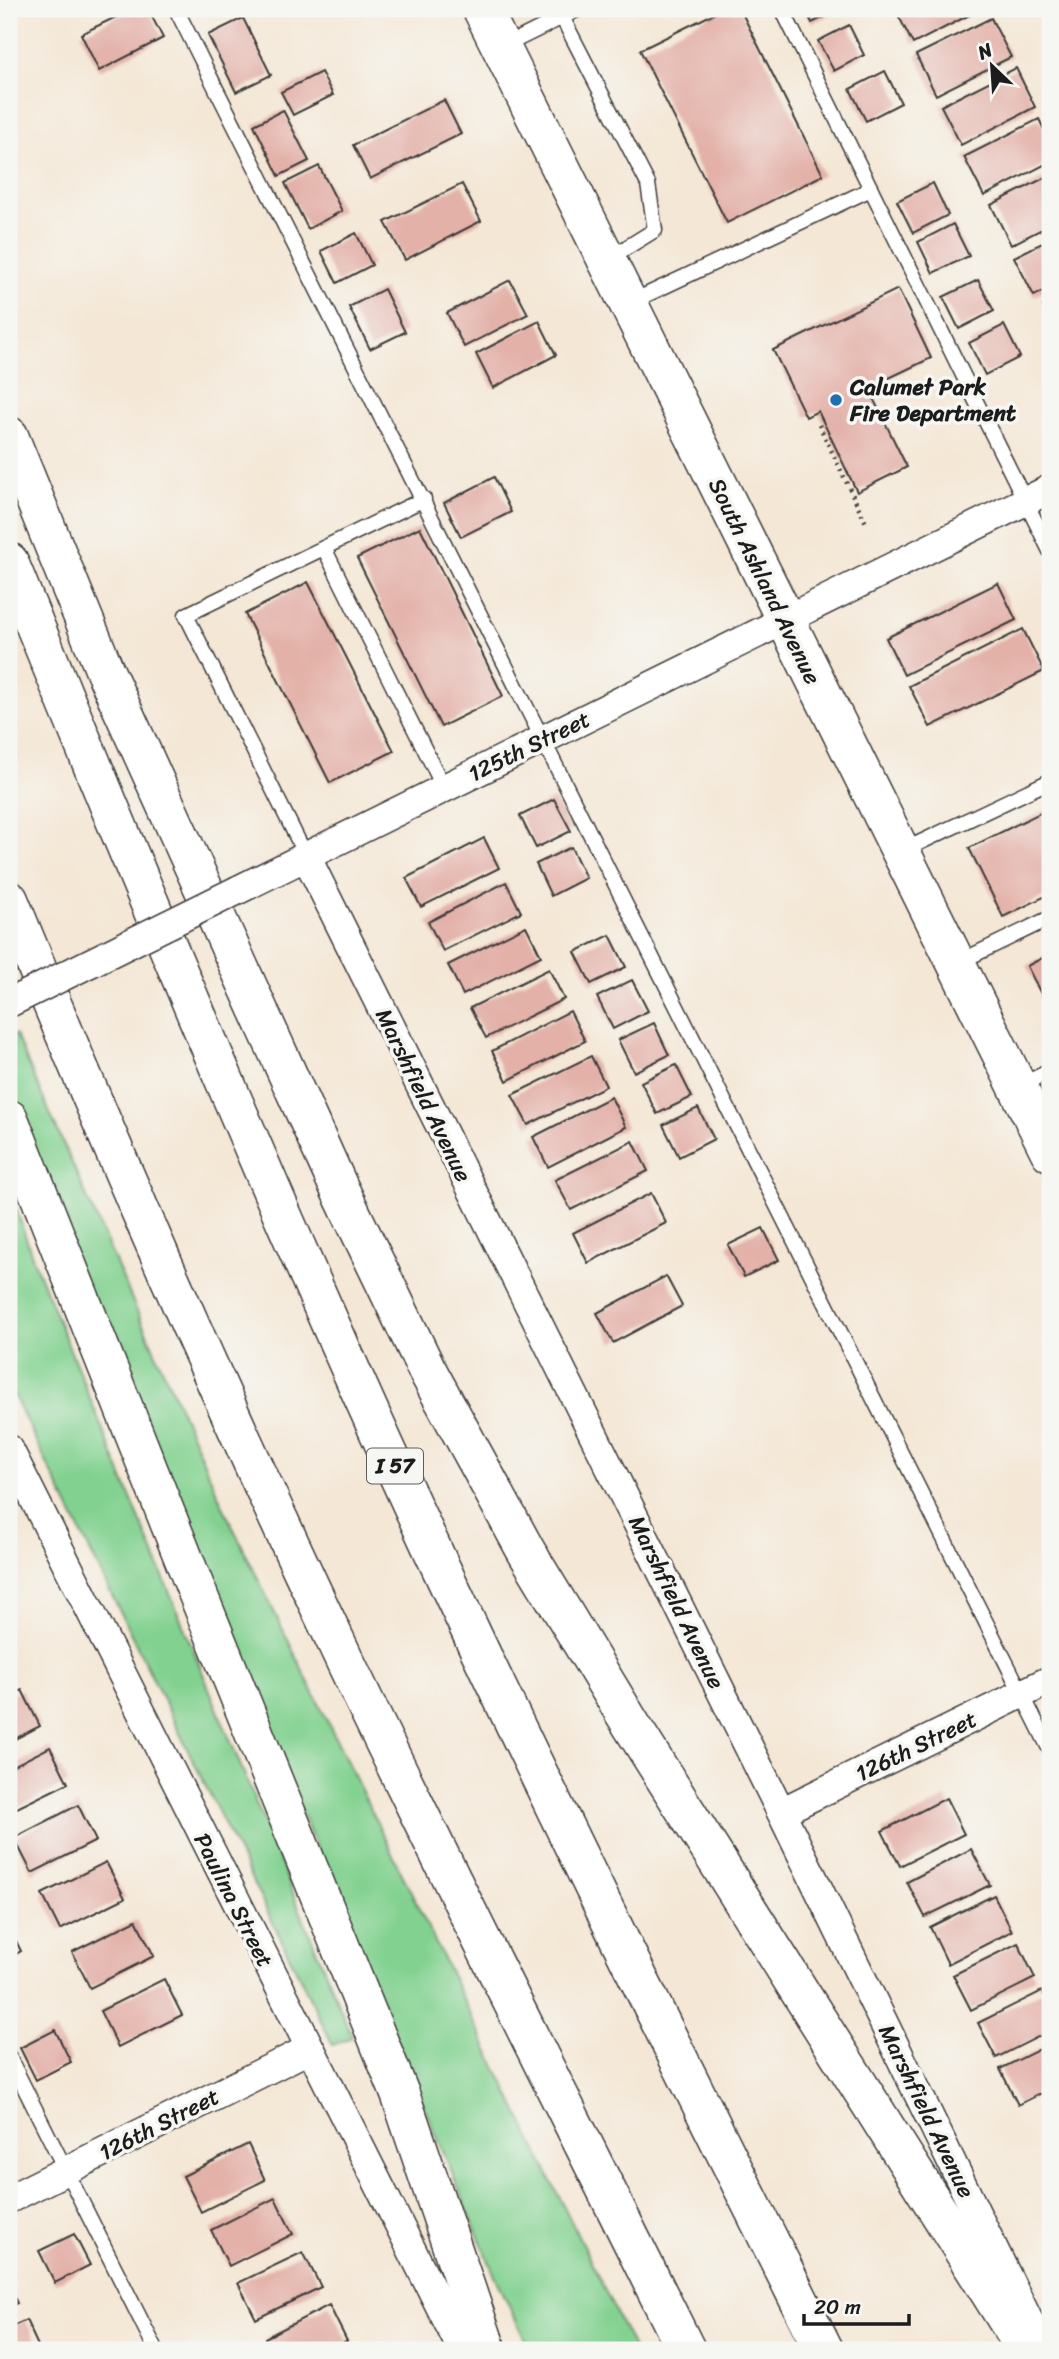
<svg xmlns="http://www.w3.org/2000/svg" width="1059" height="2359" font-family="Sriracha,sans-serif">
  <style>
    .green { fill: #82d190; stroke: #4f7656; stroke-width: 2 }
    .building { fill: #e3b1a8 }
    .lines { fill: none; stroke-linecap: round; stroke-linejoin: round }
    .service-casing { stroke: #3c3a38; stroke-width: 17 }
    .minor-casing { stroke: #3c3a38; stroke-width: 31 }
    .secondary-casing { stroke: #3c3a38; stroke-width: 41 }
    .motorway-casing { stroke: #3c3a38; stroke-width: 41 }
    .path { stroke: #3c3a38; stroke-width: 4.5; stroke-dasharray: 2 5; stroke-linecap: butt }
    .service { stroke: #fff; stroke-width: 14 }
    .minor { stroke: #fff; stroke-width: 28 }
    .secondary { stroke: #fff; stroke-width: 38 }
    .motorway { stroke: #fff; stroke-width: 38 }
    .minor-bridge-casing { stroke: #3c3a38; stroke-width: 31; stroke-linecap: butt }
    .minor-bridge { stroke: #fff; stroke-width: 28 }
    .poi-dot { fill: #1f6fb2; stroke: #f6f6f2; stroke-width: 2.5 }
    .labels { text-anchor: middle; stroke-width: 7; stroke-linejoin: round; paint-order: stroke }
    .shield { fill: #f6f6f2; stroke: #5d5d5c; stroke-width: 2 }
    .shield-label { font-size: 21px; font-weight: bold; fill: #1c1c1c }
    .poi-label { font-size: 23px; font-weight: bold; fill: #1c1c1c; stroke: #f6f6f2; text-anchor: start }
    .street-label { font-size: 23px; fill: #1c1c1c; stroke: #f6f6f2 }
  </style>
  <rect width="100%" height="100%" fill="#f6f6f2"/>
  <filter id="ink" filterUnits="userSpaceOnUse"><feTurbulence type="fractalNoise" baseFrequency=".0143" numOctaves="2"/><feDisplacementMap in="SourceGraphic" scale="14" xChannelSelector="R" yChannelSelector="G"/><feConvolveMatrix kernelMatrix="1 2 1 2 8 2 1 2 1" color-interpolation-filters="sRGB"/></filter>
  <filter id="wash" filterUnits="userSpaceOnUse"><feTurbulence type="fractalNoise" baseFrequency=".00686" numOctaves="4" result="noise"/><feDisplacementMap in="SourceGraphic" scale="28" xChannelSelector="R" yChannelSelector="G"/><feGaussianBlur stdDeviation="1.57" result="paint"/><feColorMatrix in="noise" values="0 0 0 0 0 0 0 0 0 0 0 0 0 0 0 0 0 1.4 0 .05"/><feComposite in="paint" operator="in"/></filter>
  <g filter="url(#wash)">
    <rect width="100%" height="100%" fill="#f4e7d5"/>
    <g class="green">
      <polygon points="15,1034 226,1513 634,2350 530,2350 493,2271 319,1855 65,1240 9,1077 9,1037"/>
      <polygon points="9,1187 34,1262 352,2037 333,2045 9,1386"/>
    </g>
    <g id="blocks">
      <g class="building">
        <polygon points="132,9 148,9 163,38 99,71 81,34"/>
        <polygon points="723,9 740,9 823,175 727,223 640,50"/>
        <polygon points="805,9 841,9 812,23"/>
        <polygon points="895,9 981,9 913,44"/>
        <polygon points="243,18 271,75 236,92 208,35"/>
        <polygon points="991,18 1011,57 936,95 916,55"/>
        <polygon points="849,25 864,55 834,71 818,41"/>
        <polygon points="1016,68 1035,107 961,145 941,106"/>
        <polygon points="885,71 901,103 866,121 850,89"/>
        <polygon points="321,72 333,95 293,115 281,92"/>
        <polygon points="444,100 461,134 370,179 353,145"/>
        <polygon points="283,110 309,161 279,176 254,125"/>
        <polygon points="1039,119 1050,142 1050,162 984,196 964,157"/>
        <polygon points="319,166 342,211 308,229 285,183"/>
        <polygon points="1050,175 1050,225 1011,245 991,205"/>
        <polygon points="933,183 948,215 913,233 897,201"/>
        <polygon points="462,184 481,221 405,260 385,222"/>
        <polygon points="953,224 969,256 933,273 918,242"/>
        <polygon points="356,233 372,265 337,283 321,251"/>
        <polygon points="1050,239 1050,288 1034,296 1014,257"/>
        <polygon points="510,280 528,314 464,347 447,313"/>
        <polygon points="978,280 994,311 959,329 943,297"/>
        <polygon points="384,289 405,332 370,349 349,307"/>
        <polygon points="898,289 931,358 868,388 907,467 857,492 818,411 806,417 773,350"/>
        <polygon points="1050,303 1050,321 1043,306"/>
        <polygon points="539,321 556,355 493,388 476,354"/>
        <polygon points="1004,325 1020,357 985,375 969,343"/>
        <polygon points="494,477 511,512 461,537 444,503"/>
        <polygon points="420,527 503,696 441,727 357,558"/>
        <polygon points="308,582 394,751 330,783 245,614"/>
        <polygon points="998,583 1016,620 904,675 886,638"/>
        <polygon points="1023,629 1044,671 930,727 909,686"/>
        <polygon points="554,799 571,831 536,848 520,816"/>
        <polygon points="1050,808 1050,894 1003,917 969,848"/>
        <polygon points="484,838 499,868 421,907 406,878"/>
        <polygon points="571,847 586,878 551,896 536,864"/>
        <polygon points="506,882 521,912 443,951 428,922"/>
        <polygon points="526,926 541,956 463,995 448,965"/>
        <polygon points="610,935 626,967 591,984 575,952"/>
        <polygon points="1050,954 1050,1012 1027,966"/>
        <polygon points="549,969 564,999 486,1038 470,1008"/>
        <polygon points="632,980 648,1011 613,1029 597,997"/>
        <polygon points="570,1011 585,1041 507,1081 492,1051"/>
        <polygon points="654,1023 669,1055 634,1072 618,1040"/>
        <polygon points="591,1056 606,1086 528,1125 512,1095"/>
        <polygon points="676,1065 692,1097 657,1114 641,1082"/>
        <polygon points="611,1097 626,1127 548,1167 533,1137"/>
        <polygon points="698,1108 714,1139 679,1157 663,1125"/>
        <polygon points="633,1141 648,1171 571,1210 555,1180"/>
        <polygon points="651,1193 666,1223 588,1263 573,1233"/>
        <polygon points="763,1228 779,1260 744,1277 728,1245"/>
        <polygon points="666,1276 682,1306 613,1343 597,1313"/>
        <polygon points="22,1690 40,1726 9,1742 9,1696"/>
        <polygon points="50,1747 68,1783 9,1812 9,1768"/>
        <polygon points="946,1798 964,1834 900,1866 882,1831"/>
        <polygon points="78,1805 96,1841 32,1873 14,1838"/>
        <polygon points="971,1849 990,1885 925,1917 907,1882"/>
        <polygon points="106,1862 125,1898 60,1930 42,1894"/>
        <polygon points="994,1895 1012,1931 948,1964 930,1927"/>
        <polygon points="136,1920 154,1956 90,1988 72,1952"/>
        <polygon points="9,1927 21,1951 9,1958"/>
        <polygon points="1018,1943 1035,1978 971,2010 953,1975"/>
        <polygon points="164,1979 182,2015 118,2047 100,2011"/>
        <polygon points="1042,1991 1050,2007 1050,2031 996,2058 978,2023"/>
        <polygon points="55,2030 71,2062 36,2080 20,2048"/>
        <polygon points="1050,2044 1050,2089 1018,2105 1000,2069"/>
        <polygon points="248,2144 265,2180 201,2212 183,2176"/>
        <polygon points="275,2198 293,2234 229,2266 211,2230"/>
        <polygon points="74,2234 90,2265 55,2283 39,2251"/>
        <polygon points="303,2252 321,2287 256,2319 238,2283"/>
        <polygon points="9,2287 17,2303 9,2307"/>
        <polygon points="329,2305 347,2341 329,2350 271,2350 265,2338"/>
        <polygon points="26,2320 40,2350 9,2350 9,2328"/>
      </g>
    </g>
  </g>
  <g filter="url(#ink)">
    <use href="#blocks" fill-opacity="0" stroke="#3c3a38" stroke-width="2"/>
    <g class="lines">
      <g class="service-casing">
        <g id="service">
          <polyline points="176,9 1050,1750"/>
          <polyline points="782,9 1050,551"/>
          <polyline points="562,17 648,184 655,230 608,259"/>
          <polyline points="502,47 579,9"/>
          <polyline points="629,303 871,189"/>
          <polyline points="324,548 444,788"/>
          <polyline points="902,851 1050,781"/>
          <polyline points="306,856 186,615 424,499"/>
          <polyline points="957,963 1050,918"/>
          <polyline points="1019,1086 1050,1071"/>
          <polyline points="9,2057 156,2350"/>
        </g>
      </g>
      <g class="minor-casing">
        <g id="minor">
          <polyline points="306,856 781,1812 1042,2348"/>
          <polyline points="238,890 1050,489"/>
          <polyline points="9,1449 462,2350"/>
          <polyline points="781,1812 1050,1680"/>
          <polyline points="9,2199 309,2049"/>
        </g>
      </g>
      <g class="secondary-casing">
        <polyline id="secondary" points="482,9 1050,1152"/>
      </g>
      <g class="motorway-casing">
        <g id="motorway">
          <polyline points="9,436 105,671 340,1190 426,1368 526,1551 632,1726 1026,2350"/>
          <path d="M9,562C151,910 295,1256 454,1596C573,1850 699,2100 824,2350"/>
          <path d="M9,900C115,1158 227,1414 347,1665C457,1895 573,2122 686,2350"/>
          <polyline points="9,1119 195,1587 400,2094 487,2350"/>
        </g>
      </g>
      <polyline class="path" points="819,425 867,525"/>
      <use href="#service" class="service"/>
      <use href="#minor" class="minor"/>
      <use href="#secondary" class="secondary"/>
      <use href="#motorway" class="motorway"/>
      <g class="minor-bridge-casing">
        <polyline id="minor-bridge" points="9,1003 238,890"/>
      </g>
      <use href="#minor-bridge" class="minor-bridge"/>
    </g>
  </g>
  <circle class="poi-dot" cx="836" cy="400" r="7"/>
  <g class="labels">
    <rect class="shield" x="367" y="1448.5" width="56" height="35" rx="5"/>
    <g class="shield-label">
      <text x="395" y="1473">I 57</text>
    </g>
    <g class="poi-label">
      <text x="850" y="395">Calumet Park<tspan x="850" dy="26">Fire Department</tspan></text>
    </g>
    <g class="street-label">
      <text transform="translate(765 581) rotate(64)" y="8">South Ashland Avenue</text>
      <text transform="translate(529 746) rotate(-26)" y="8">125th Street</text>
      <text transform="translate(424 1095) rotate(64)" y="8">Marshfield Avenue</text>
      <text transform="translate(677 1602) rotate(64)" y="8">Marshfield Avenue</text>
      <text transform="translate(916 1746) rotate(-26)" y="8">126th Street</text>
      <text transform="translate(234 1900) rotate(63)" y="8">Paulina Street</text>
      <text transform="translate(927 2111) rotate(64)" y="8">Marshfield Avenue</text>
      <text transform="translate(159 2124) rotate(-27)" y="8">126th Street</text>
    </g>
  </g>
  <rect width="1059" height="2359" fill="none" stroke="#f6f6f2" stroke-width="35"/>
  <g transform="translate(992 66) rotate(335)" stroke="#f6f6f2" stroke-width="5" paint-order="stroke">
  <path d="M0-5L12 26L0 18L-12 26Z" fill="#1c1c1c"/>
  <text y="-10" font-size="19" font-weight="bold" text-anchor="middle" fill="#1c1c1c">N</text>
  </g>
  <path d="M804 2314v10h105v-10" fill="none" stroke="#1c1c1c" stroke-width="3.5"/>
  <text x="814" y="2314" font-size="21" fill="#1c1c1c" stroke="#f6f6f2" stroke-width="5" paint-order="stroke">20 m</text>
</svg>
